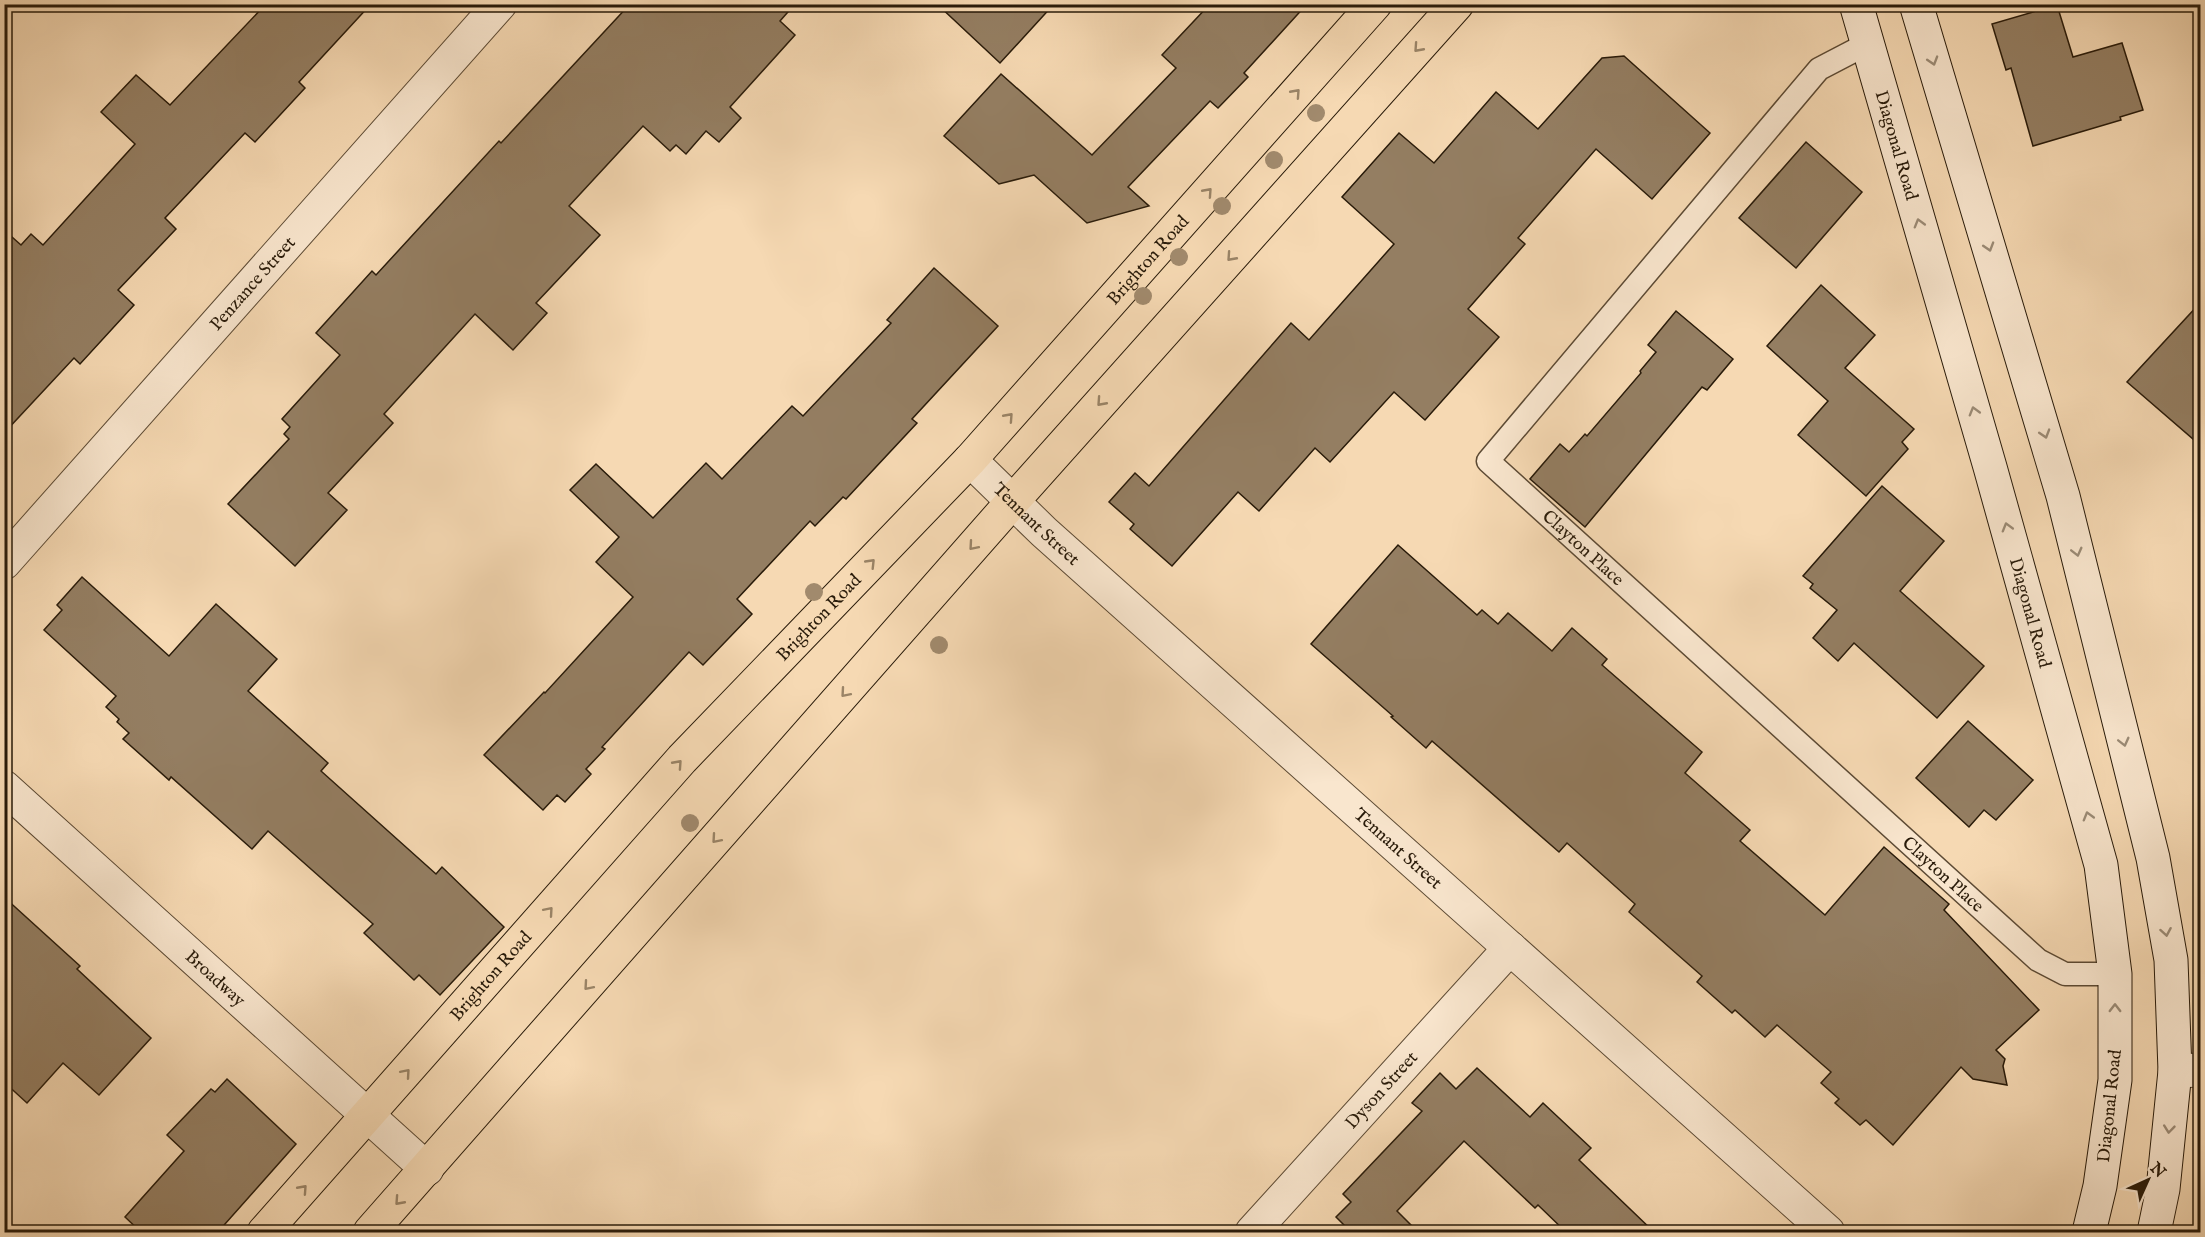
<svg xmlns="http://www.w3.org/2000/svg" width="2205" height="1237" font-family="'IM FELL English',serif">
  <style>
    .building { fill: #947e62; stroke: #291b0a; stroke-width: 1.5 }
    .lines { fill: none; stroke-linecap: round; stroke-linejoin: round }
    .lane-casing { stroke: #5c4a34; stroke-width: 25 }
    .street-casing { stroke: #5c4a34; stroke-width: 35 }
    .secondary-casing { stroke: #291b0a; stroke-width: 35 }
    .primary-casing { stroke: #291b0a; stroke-width: 35 }
    .lane { stroke: #f9e6ce; stroke-width: 22 }
    .street { stroke: #f9e6ce; stroke-width: 33 }
    .secondary { stroke: #f9e6ce; stroke-width: 33 }
    .primary { stroke: #f6d9b3; stroke-width: 33 }
    .tree { fill: #a18a6d }
    .oneway { stroke: #9a8467 }
    .oneway2 { stroke: #9b8b76 }
    .labels { text-anchor: middle; stroke-width: 5; stroke-linejoin: round; paint-order: stroke }
    .street-label { font-size: 18px; fill: #291b0a; stroke: #f9e6ce }
  </style>
  <rect width="100%" height="100%" fill="#f6d9b3"/>
  <filter id="stains"><feTurbulence type="fractalNoise" baseFrequency=".00333" numOctaves="4"/><feColorMatrix values="0 0 0 0 .2 0 0 0 0 .09 0 0 0 0 .02 0 0 0 .5 -.17"/></filter>
  <radialGradient id="worn" r=".72"><stop offset=".6" stop-color="#630" stop-opacity="0"/><stop offset="1" stop-color="#630" stop-opacity=".3"/></radialGradient>
  <g class="building">
    <polygon points="266,4 371,4 299,82 305,88 255,142 245,133 165,218 176,229 118,290 134,305 80,364 74,358 4,433 4,230 21,245 31,234 43,245 135,144 101,112 136,75 170,105"/>
    <polygon points="630,4 795,4 780,21 795,35 730,107 741,118 719,142 706,131 686,154 676,145 670,151 643,126 569,206 600,235 536,303 547,313 513,350 475,314 384,414 393,423 328,493 347,510 295,566 228,504 289,439 284,434 290,427 282,419 340,355 316,333 372,271 376,275 499,141 501,143"/>
    <polygon points="937,4 1054,4 1000,63"/>
    <polygon points="1210,4 1307,4 1244,73 1248,77 1218,108 1210,101 1128,187 1149,206 1087,223 1034,175 999,184 944,136 1001,74 1092,155 1176,68 1162,55"/>
    <polygon points="2057,5 2073,57 2122,43 2143,110 2120,117 2121,120 2033,146 2011,68 2006,70 1992,24"/>
    <polygon points="1624,56 1710,133 1652,199 1596,149 1518,238 1525,244 1468,309 1499,337 1425,420 1394,392 1330,462 1315,448 1259,511 1238,492 1172,566 1130,529 1134,524 1109,502 1135,473 1149,486 1291,323 1309,340 1394,244 1342,197 1399,133 1434,163 1496,92 1538,129 1602,58"/>
    <polygon points="1806,142 1862,192 1796,268 1739,218"/>
    <polygon points="934,268 998,326 912,419 917,423 846,499 843,497 815,526 810,521 737,599 752,614 703,665 689,652 602,747 605,749 586,769 591,774 565,802 557,795 543,810 484,755 544,692 545,693 633,597 596,562 619,537 570,490 596,464 653,518 706,463 722,479 792,406 803,416 891,323 887,320"/>
    <polygon points="1821,285 1875,335 1845,368 1914,429 1902,442 1908,449 1866,496 1798,435 1828,401 1767,346"/>
    <polygon points="2200,303 2200,445 2127,382"/>
    <polygon points="1676,311 1733,359 1707,390 1702,387 1585,527 1530,479 1560,444 1569,452 1585,434 1587,436 1641,373 1640,371 1656,352 1648,345"/>
    <polygon points="1882,486 1944,541 1900,591 1984,666 1937,718 1854,643 1838,661 1813,638 1837,610 1810,588 1813,584 1803,576"/>
    <polygon points="1398,545 1477,615 1482,610 1498,624 1508,613 1552,651 1572,628 1607,659 1602,665 1702,752 1685,773 1750,830 1740,841 1825,915 1884,847 1949,904 1944,910 2039,1010 1996,1050 2005,1059 2003,1066 2007,1085 1973,1079 1961,1067 1893,1145 1866,1120 1860,1125 1835,1103 1839,1099 1821,1083 1831,1072 1777,1025 1765,1037 1735,1010 1732,1013 1697,982 1702,976 1629,912 1635,904 1567,843 1559,852 1432,741 1426,748 1391,717 1393,716 1311,644"/>
    <polygon points="82,577 169,656 216,604 277,659 248,691 328,763 321,771 436,874 442,867 504,927 440,995 419,975 414,980 364,933 373,924 268,831 252,849 171,777 169,780 123,739 129,733 117,722 119,719 106,707 116,696 44,630 62,610 57,605"/>
    <polygon points="1968,721 2033,780 1996,820 1984,810 1969,827 1916,778"/>
    <polygon points="4,897 80,966 77,969 151,1038 99,1095 63,1063 27,1103 4,1082"/>
    <polygon points="1477,1068 1530,1117 1543,1103 1591,1148 1579,1160 1655,1233 1567,1233 1538,1205 1535,1208 1464,1141 1397,1211 1419,1233 1352,1233 1336,1217 1351,1202 1343,1194 1422,1111 1412,1103 1440,1073 1456,1089"/>
    <polygon points="227,1079 296,1144 217,1233 142,1233 125,1217 184,1151 167,1135 211,1089 215,1092"/>
  </g>
  <g class="lines">
    <g class="lane-casing">
      <g id="lane">
        <path id="s1" d="M1867,44L1819,69L1488,461L2038,960L2065,974H2115"/>
      </g>
    </g>
    <g class="street-casing">
      <g id="street">
        <path id="s2" d="M970,460L1044,532L1828,1232"/>
        <path id="s3" d="M4,563L500,4"/>
        <path id="s4" d="M4,787L427,1169"/>
        <polyline points="2175,1071 2200,1070"/>
        <path id="s5" d="M1252,1232L1510,948"/>
      </g>
    </g>
    <g class="secondary-casing">
      <g id="secondary">
        <path id="s6" d="M1856,4L1990,467L2101,865L2115,974V1080L2100,1186L2089,1232"/>
        <polyline points="1916,4 2063,496 2153,858 2171,960 2175,1071 2163,1189 2154,1232"/>
      </g>
    </g>
    <g class="primary-casing">
      <g id="primary">
        <path id="s7" d="M264,1232L682,759L970,460L1375,4"/>
        <polyline points="370,1232 1012,502 1457,4"/>
      </g>
    </g>
    <use href="#lane" class="lane"/>
    <use href="#street" class="street"/>
    <use href="#secondary" class="secondary"/>
    <use href="#primary" class="primary"/>
  </g>
  <g class="tree">
    <circle cx="1316" cy="113" r="9"/>
    <circle cx="1274" cy="160" r="9"/>
    <circle cx="1222" cy="206" r="9"/>
    <circle cx="1179" cy="257" r="9"/>
    <circle cx="1143" cy="296" r="9"/>
    <circle cx="814" cy="592" r="9"/>
    <circle cx="939" cy="645" r="9"/>
    <circle cx="690" cy="823" r="9"/>
  </g>
  <defs><path id="oneway-chevron" d="M-2-3.5L2.5 0L-2 3.5" fill="none" stroke-width="1.6" stroke-linecap="round" stroke-linejoin="round" transform="scale(1.5)"/></defs>
  <g class="oneway">
    <use href="#oneway-chevron" transform="translate(1418 48) rotate(132)"/>
    <use href="#oneway-chevron" transform="translate(1296 93) rotate(-48)"/>
    <use href="#oneway-chevron" transform="translate(1208 192) rotate(-48)"/>
    <use href="#oneway-chevron" transform="translate(1231 257) rotate(132)"/>
    <use href="#oneway-chevron" transform="translate(1101 402) rotate(132)"/>
    <use href="#oneway-chevron" transform="translate(1009 417) rotate(-48)"/>
    <use href="#oneway-chevron" transform="translate(973 546) rotate(131)"/>
    <use href="#oneway-chevron" transform="translate(871 563) rotate(-46)"/>
    <use href="#oneway-chevron" transform="translate(845 693) rotate(131)"/>
    <use href="#oneway-chevron" transform="translate(678 764) rotate(-48)"/>
    <use href="#oneway-chevron" transform="translate(716 839) rotate(131)"/>
    <use href="#oneway-chevron" transform="translate(549 911) rotate(-49)"/>
    <use href="#oneway-chevron" transform="translate(588 986) rotate(131)"/>
    <use href="#oneway-chevron" transform="translate(406 1073) rotate(-49)"/>
    <use href="#oneway-chevron" transform="translate(303 1189) rotate(-48)"/>
    <use href="#oneway-chevron" transform="translate(399 1201) rotate(132)"/>
  </g>
  <g class="oneway2">
    <use href="#oneway-chevron" transform="translate(1933 61) rotate(73)"/>
    <use href="#oneway-chevron" transform="translate(1919 223) rotate(-106)"/>
    <use href="#oneway-chevron" transform="translate(1989 247) rotate(73)"/>
    <use href="#oneway-chevron" transform="translate(1974 411) rotate(-106)"/>
    <use href="#oneway-chevron" transform="translate(2045 434) rotate(73)"/>
    <use href="#oneway-chevron" transform="translate(2007 527) rotate(-106)"/>
    <use href="#oneway-chevron" transform="translate(2077 552) rotate(76)"/>
    <use href="#oneway-chevron" transform="translate(2124 742) rotate(76)"/>
    <use href="#oneway-chevron" transform="translate(2088 816) rotate(-106)"/>
    <use href="#oneway-chevron" transform="translate(2166 932) rotate(80)"/>
    <use href="#oneway-chevron" transform="translate(2115 1008) rotate(-90)"/>
    <use href="#oneway-chevron" transform="translate(2169 1129) rotate(96)"/>
  </g>
  <g class="labels">
    <g class="street-label">
      <text dy="6" stroke="none"><textPath href="#s6" startOffset="147">Diagonal Road</textPath></text>
      <text dy="6" stroke="none"><textPath href="#s7" startOffset="1314">Brighton Road</textPath></text>
      <text dy="6" stroke="none"><textPath href="#s3" startOffset="374">Penzance Street</textPath></text>
      <text dy="6" stroke="none"><textPath href="#s2" startOffset="92">Tennant Street</textPath></text>
      <text dy="6" stroke="none"><textPath href="#s1" startOffset="696">Clayton Place</textPath></text>
      <text dy="6" stroke="none"><textPath href="#s6" startOffset="633">Diagonal Road</textPath></text>
      <text dy="6" stroke="none"><textPath href="#s7" startOffset="828">Brighton Road</textPath></text>
      <text dy="6" stroke="none"><textPath href="#s2" startOffset="578">Tennant Street</textPath></text>
      <text dy="6" stroke="none"><textPath href="#s1" startOffset="1182">Clayton Place</textPath></text>
      <text dy="6" stroke="none"><textPath href="#s7" startOffset="342">Brighton Road</textPath></text>
      <text dy="6" stroke="none"><textPath href="#s4" startOffset="285">Broadway</textPath></text>
      <text dy="6" stroke="none"><textPath href="#s5" startOffset="192">Dyson Street</textPath></text>
      <text transform="translate(2109 1106) rotate(-84)" y="6">Diagonal Road</text>
    </g>
  </g>
  <rect width="2205" height="1237" fill="none" stroke="#f6d9b3" stroke-width="24"/>
  <rect x="6" y="6" width="2193" height="1225" fill="none" stroke="#291b0a" stroke-width="3"/>
  <rect x="12" y="12" width="2181" height="1213" fill="none" stroke="#291b0a" stroke-width="1.5"/>
  <g transform="translate(2148 1180) rotate(45)" stroke="#f9e6ce" stroke-width="4.5" paint-order="stroke">
  <path d="M0-4.5L10 22L0 15L-10 22Z" fill="#291b0a"/>
  <text y="-9" font-size="16" font-weight="bold" text-anchor="middle" fill="#291b0a">N</text>
  </g>
  <rect width="100%" height="100%" filter="url(#stains)"/>
  <rect width="100%" height="100%" fill="url(#worn)"/>
</svg>
